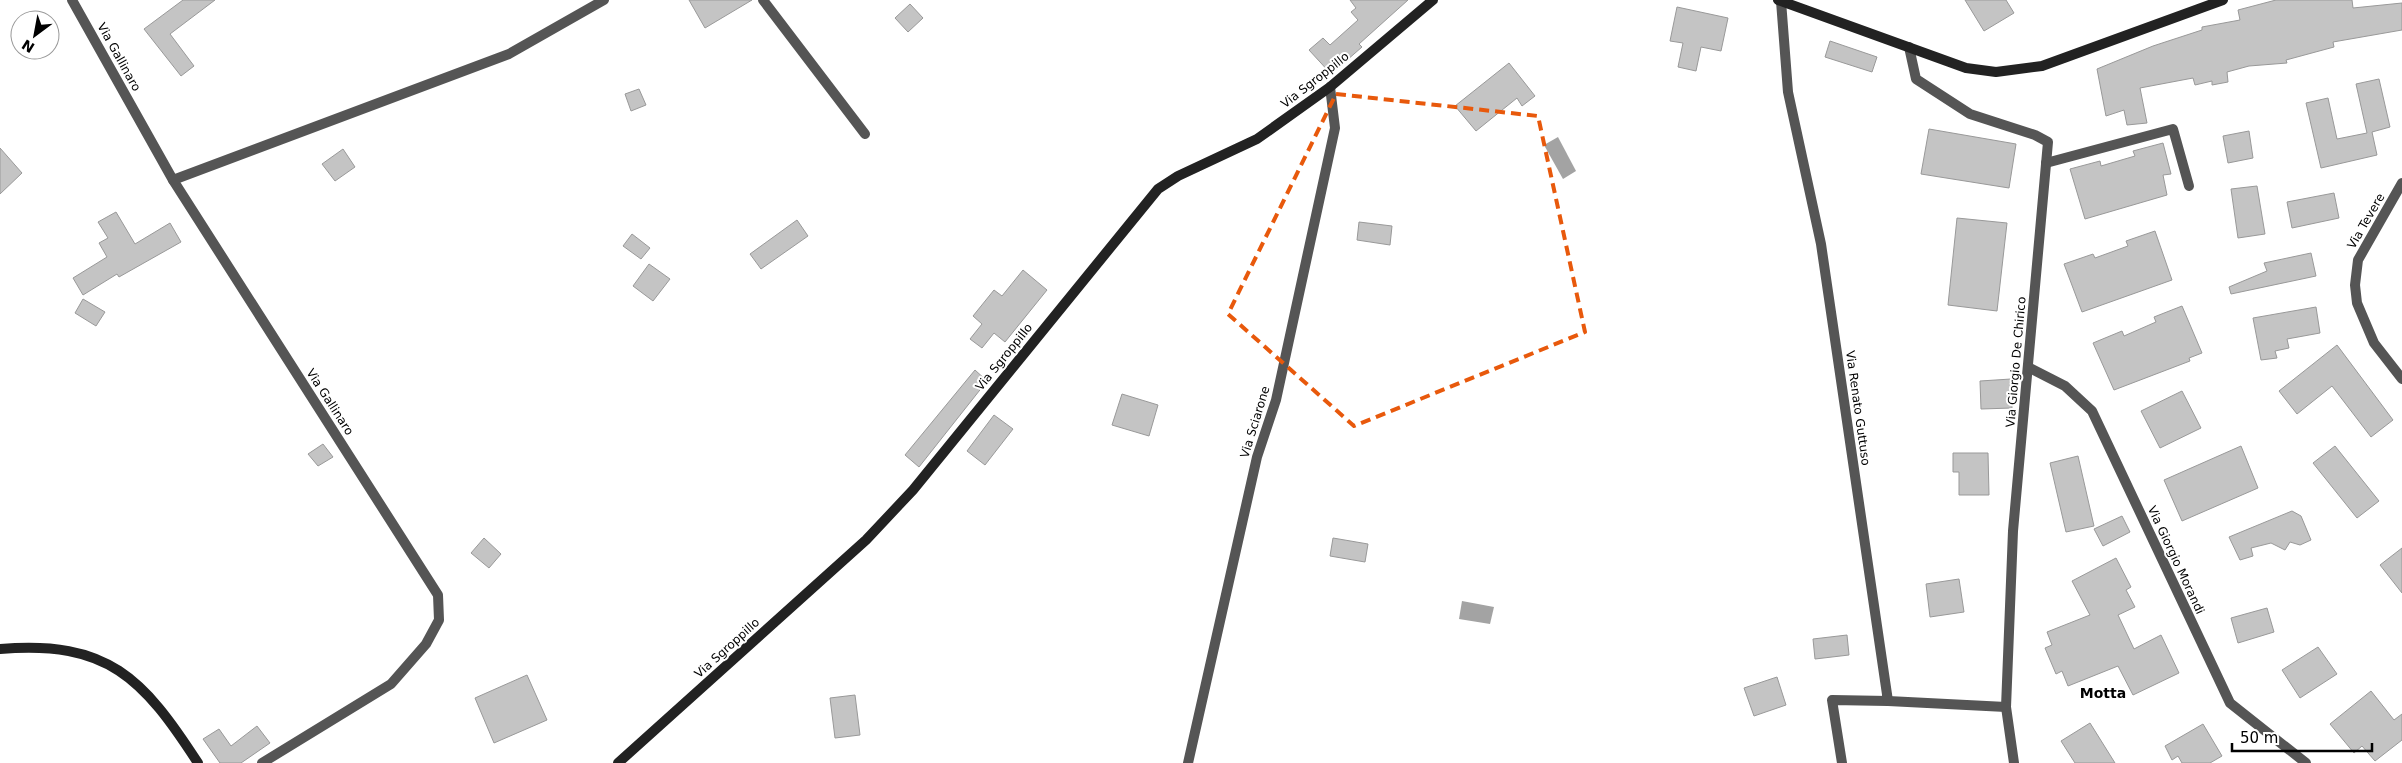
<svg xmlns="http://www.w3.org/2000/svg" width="2402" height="763" font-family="'DejaVu Sans',sans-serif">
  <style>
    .water { fill: #a3a3a3 }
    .building { fill: #c4c4c4; stroke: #999 }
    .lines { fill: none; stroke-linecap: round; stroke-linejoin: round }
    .minor { stroke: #555; stroke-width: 10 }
    .secondary { stroke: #222; stroke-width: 10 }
    .marked { fill: none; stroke: #e8590c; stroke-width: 4; stroke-dasharray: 10 6; stroke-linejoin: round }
    .labels { text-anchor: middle; stroke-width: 4; stroke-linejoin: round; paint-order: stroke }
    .street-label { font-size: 12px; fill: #000; stroke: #fff }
    .neighbourhood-label { font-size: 14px; font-weight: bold; fill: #000; stroke: #fff }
  </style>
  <rect width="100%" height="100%" fill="#fff"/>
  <g class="water">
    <polygon points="1558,137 1576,171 1563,179 1544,145"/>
    <polygon points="1462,601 1494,607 1490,624 1459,619"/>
  </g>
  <g class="building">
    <polygon points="183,0 215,0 170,34 194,66 181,76 144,29"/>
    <polygon points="689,0 752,0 705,28"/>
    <polygon points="1350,0 1408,0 1359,44 1362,47 1331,74 1309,50 1323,38 1330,45 1358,20 1351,12 1356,8"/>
    <polygon points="1965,0 2006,0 2014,13 1984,31"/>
    <polygon points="2276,0 2352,0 2353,8 2402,3 2402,30 2333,42 2334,47 2286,60 2287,63 2249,66 2227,72 2228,82 2212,85 2212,81 2195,85 2193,78 2140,88 2147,123 2127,125 2124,110 2106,116 2097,69 2153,46 2202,30 2202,27 2240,20 2238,10"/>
    <polygon points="910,4 923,18 908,32 895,18"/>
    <polygon points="1677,7 1728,18 1721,51 1701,47 1696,71 1678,67 1683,43 1670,41"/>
    <polygon points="1830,41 1877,57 1872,72 1825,57"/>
    <polygon points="1509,63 1535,96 1522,106 1517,98 1476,131 1455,106"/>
    <polygon points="2379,79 2390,127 2372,132 2377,155 2321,168 2306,103 2328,98 2337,139 2367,133 2356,84"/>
    <polygon points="639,89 646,105 631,111 625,94"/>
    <polygon points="1929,129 2016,144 2009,188 1921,174"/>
    <polygon points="2249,131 2253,158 2228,163 2223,136"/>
    <polygon points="2163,143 2171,174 2163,175 2167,195 2085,219 2070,169 2100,161 2101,166 2135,156 2133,151"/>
    <polygon points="0,148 22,173 0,194"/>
    <polygon points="343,149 355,167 335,181 322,164"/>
    <polygon points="2257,186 2265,234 2238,238 2231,189"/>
    <polygon points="2334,193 2339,218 2292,228 2287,202"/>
    <polygon points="116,212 135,244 170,223 181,242 119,277 117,274 83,295 73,278 107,257 99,243 108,238 98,222"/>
    <polygon points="1957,218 2007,223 1997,311 1948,305"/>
    <polygon points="797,220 808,236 761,269 750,254"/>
    <polygon points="1359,222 1392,226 1390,245 1357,240"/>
    <polygon points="2155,231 2172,280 2082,312 2064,264 2093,254 2095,258 2128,246 2126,241"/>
    <polygon points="632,234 650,248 641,259 623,246"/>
    <polygon points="2311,253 2316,276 2231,294 2229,287 2267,271 2264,263"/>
    <polygon points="649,264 670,279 653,301 633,286"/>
    <polygon points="1023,270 1047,290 1005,342 994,333 982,348 970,339 982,324 973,316 994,290 1002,296"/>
    <polygon points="83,299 105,312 96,326 75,313"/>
    <polygon points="2182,306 2202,353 2189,358 2190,361 2114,390 2093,343 2122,331 2124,336 2156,322 2154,317"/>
    <polygon points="2316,307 2320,333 2287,339 2289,348 2275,351 2277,358 2261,360 2253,318"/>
    <polygon points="2337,345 2393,420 2371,437 2332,386 2297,414 2279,391"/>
    <polygon points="975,370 987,381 919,467 905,455"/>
    <polygon points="2011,379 2012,408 1981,409 1980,381"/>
    <polygon points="2182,391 2201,428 2160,448 2141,411"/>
    <polygon points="1122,394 1158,405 1149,436 1112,425"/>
    <polygon points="994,415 1013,429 985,465 967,451"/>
    <polygon points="323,444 333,457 318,466 308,454"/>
    <polygon points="2241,446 2258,488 2182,521 2164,480"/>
    <polygon points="2335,446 2379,501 2357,518 2313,463"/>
    <polygon points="1953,453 1988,453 1989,495 1959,495 1959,472 1953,472"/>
    <polygon points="2078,456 2094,526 2066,532 2050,463"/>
    <polygon points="2292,511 2301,516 2311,540 2300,545 2290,542 2285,550 2271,543 2251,548 2253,556 2240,560 2229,537"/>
    <polygon points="2122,516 2130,532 2103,546 2094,529"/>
    <polygon points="484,538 501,554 489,568 471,553"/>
    <polygon points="1333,538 1368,544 1365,562 1330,556"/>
    <polygon points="2402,548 2402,593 2380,565"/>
    <polygon points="2116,558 2131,587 2126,590 2135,607 2118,615 2134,649 2161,635 2179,673 2133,695 2118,666 2068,686 2062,671 2056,674 2045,648 2052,645 2047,632 2090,615 2072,581"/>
    <polygon points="1959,579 1964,612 1930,617 1926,584"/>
    <polygon points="2267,608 2274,632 2238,643 2231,618"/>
    <polygon points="1847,635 1849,655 1815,659 1813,639"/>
    <polygon points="2318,647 2337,674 2300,698 2282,670"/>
    <polygon points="527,675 547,720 494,743 475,698"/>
    <polygon points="1777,677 1786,705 1754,716 1744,688"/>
    <polygon points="2371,691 2394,720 2402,714 2402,740 2375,761 2362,746 2354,753 2330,724"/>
    <polygon points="855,695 860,735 835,738 830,698"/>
    <polygon points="2090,723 2115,763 2075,763 2061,741"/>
    <polygon points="2203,724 2222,756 2210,763 2182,763 2178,756 2172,760 2165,746"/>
    <polygon points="257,726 270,743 241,763 220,763 203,739 219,729 231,746"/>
  </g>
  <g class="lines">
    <g class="minor">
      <polyline points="72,0 173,180 438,595 439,620 426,644 391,684 262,763"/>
      <polyline points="763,0 865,134"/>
      <polyline points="1781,1 1788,92 1821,244 1888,701 1832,700 1842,763"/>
      <polyline points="1909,47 1916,79 1970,114 2035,135 2048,142 2013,531 2006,707 2014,763"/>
      <polyline points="2046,163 2173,129 2189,186"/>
      <polyline points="173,180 509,54 604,0"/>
      <polyline points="2402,183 2358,260 2355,285 2357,303 2374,343 2402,379"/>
      <polyline points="2028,367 2065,386 2092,411 2230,703 2306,763"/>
      <polyline points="1888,701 2006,707"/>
      <polyline points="1188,763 1257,457 1276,400 1335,128 1330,87"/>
    </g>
    <g class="secondary">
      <polyline points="1778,0 1966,68 1996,72 2042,66 2223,0"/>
      <path d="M0,649C108,640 143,678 198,763"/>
      <polyline points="618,763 866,540 913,490 1158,189 1178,176 1257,139 1330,87 1433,0"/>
    </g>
  </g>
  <path class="marked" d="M1336,94L1538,116L1585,332L1354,426L1228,314Z"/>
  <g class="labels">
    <g class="street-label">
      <text transform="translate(119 57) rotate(61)" y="4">Via Gallinaro</text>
      <text transform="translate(1315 80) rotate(-38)" y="4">Via Sgroppillo</text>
      <text transform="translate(2366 221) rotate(-60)" y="4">Via Tevere</text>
      <text transform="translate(1004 357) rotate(-51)" y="4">Via Sgroppillo</text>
      <text transform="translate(2016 362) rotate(-85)" y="4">Via Giorgio De Chirico</text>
      <text transform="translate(330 402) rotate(57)" y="4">Via Gallinaro</text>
      <text transform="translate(1858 408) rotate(82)" y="4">Via Renato Guttuso</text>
      <text transform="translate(1255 422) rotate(-73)" y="4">Via Sciarone</text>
      <text transform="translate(2176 560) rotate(65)" y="4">Via Giorgio Morandi</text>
      <text transform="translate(727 648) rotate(-42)" y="4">Via Sgroppillo</text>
    </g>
    <g class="neighbourhood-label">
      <text x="2103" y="698">Motta</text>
    </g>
  </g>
  <g transform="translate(35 35) rotate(212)"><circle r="24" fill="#ffffff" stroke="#999999"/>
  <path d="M0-4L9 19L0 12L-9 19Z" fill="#000000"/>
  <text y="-8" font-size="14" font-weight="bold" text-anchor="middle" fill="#000000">N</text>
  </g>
  <path d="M2232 743v8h140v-8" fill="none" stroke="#000000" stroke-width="2.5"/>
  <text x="2240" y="743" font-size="15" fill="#000000" stroke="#ffffff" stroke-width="4" paint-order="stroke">50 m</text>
</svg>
